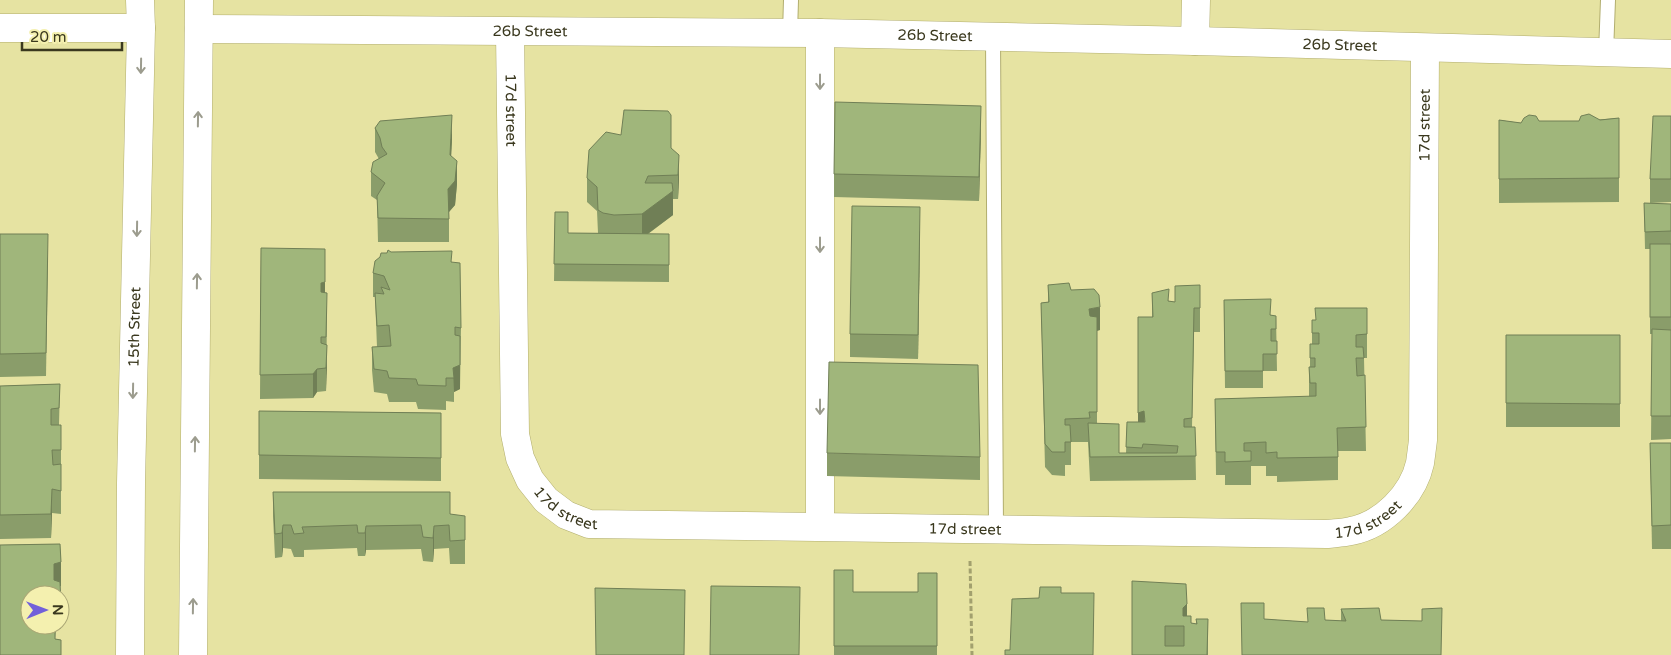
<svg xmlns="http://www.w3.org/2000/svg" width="1671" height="655" font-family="'Varela Round',sans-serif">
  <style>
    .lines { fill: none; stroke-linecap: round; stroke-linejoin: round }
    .lane-casing { stroke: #b2ae6f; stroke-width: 16 }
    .street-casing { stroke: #b2ae6f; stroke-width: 29 }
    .secondary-casing { stroke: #b2ae6f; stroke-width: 29 }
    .path { stroke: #a2a06e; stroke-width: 3; stroke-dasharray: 5 2.5; stroke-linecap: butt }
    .lane { stroke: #fff; stroke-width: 14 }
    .street { stroke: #fff; stroke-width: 28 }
    .secondary { stroke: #fff; stroke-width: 28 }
    .wall { fill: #8a9d6a; fill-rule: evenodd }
    .shaded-wall { fill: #707f56 }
    .building { fill: #a0b67b; stroke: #707f56; fill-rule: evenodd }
    .oneway { stroke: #9c9c8e }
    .labels { text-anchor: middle; stroke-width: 4; stroke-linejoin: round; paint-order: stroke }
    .street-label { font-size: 15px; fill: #3a381e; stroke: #f4f0af }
  </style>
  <rect width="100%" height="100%" fill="#e6e3a2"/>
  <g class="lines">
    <g class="lane-casing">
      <g id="lane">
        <polyline points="790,33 791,0"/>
        <polyline points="993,37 996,530"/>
        <polyline points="1606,53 1608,0"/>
      </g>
    </g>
    <g class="street-casing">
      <g id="street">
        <polyline points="0,28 141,28"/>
        <path id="s1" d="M199,29L820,33L1195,41L1671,54"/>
        <path id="s2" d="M510,32L515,434L520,458L530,480L546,500L566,515L589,524L1327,534C1335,533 1343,533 1351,531C1383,525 1413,495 1420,463C1421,456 1422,448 1423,440L1425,48"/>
        <polyline points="820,33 820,526"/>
        <polyline points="1195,41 1196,0"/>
      </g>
    </g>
    <g class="secondary-casing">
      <g id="secondary">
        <path id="s3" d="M130,655L131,483L141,28L140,0"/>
        <polyline points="193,655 199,0"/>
      </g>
    </g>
    <polyline class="path" points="970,561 972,655"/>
    <use href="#lane" class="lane"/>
    <use href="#street" class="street"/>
    <use href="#secondary" class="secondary"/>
  </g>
  <g class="wall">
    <polygon points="1671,116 1671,202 1650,203 1650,179"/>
    <polygon points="1619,118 1619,202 1499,203 1499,120 1521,123 1539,121 1579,121"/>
    <polygon points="375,128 452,139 451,156 457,184 455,205 449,212 449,242 378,242 377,200 371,196 371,172 379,159 375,152"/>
    <polygon points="981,129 979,201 834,197 834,174"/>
    <polygon points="671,148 679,179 678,199 673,199 673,215 648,234 669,234 669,282 554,281 555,212 568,233 598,233 597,211 587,202 587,178"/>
    <polygon points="1644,203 1671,204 1671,439 1651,440 1652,334 1650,334 1650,249 1645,249"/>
    <polygon points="920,231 918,359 850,357 850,334"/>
    <polygon points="0,234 48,258 46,376 0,377"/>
    <polygon points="261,248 325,293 327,317 326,391 317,392 313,398 260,399"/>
    <polygon points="391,252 452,262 461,328 460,389 454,392 454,402 446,401 446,410 418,409 416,402 389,402 387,394 374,392 372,370 372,347 377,347 375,297 373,297 373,273 387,253"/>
    <polygon points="1048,285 1071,290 1100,330 1097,331 1097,423 1119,453 1126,453 1127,422 1138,422 1152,317 1152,293 1169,301 1175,302 1200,285 1200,332 1194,332 1192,427 1195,427 1196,480 1090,481 1088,442 1071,442 1071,465 1065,465 1065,476 1052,475 1045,467 1041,303 1048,302"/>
    <polygon points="1224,300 1271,315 1276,316 1277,371 1263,371 1263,388 1225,388"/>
    <polygon points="1367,308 1367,358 1364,358 1366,451 1338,451 1338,480 1277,482 1277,476 1266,476 1266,466 1251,466 1251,485 1225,485 1225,475 1216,475 1215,399 1309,397 1309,367 1310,367 1310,344 1312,344 1312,320 1315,320"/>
    <rect x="1506" y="335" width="114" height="92"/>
    <polygon points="60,384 59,425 61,425 61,514 52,513 51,538 0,539 0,386"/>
    <polygon points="259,411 441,413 441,481 259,479"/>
    <polygon points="1650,443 1671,443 1671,549 1652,549"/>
    <polygon points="827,453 980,457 980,480 827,476"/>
    <polygon points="273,492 450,514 465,539 465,564 450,564 449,548 434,549 433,562 423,561 421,549 366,550 365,556 358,556 357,548 304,550 304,557 294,557 291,549 283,548 282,557 275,558 273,516"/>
    <path d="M60,544L61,562L60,586L61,629H56L55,639L61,640V655H0V545ZM30,595H60V625H30Z"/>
    <polygon points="834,570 853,592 918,592 937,573 937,655 834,655"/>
    <polygon points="1132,581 1187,616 1191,623 1196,624 1196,619 1208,619 1208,655 1132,655"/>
    <polygon points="1341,609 1381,620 1422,621 1422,609 1441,655 1264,619 1307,622 1325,620 1341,621"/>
  </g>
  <g class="shaded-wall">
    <polygon points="981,106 981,129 979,201 979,177"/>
    <polygon points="452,115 452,139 450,178 450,155"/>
    <polygon points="679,155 679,179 678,199 678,175"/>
    <polygon points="457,161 457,184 455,205 448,213 448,189"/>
    <polygon points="673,191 673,215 642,238 642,214"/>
    <polygon points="920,207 920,231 918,359 918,335"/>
    <polygon points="325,282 325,305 321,306 321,283"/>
    <polygon points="1100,307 1100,330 1089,332 1089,309"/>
    <polygon points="327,345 327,368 326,391 326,368"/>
    <polygon points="460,365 460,389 454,392 453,368"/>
    <polygon points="317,369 317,392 313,398 313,374"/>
    <polygon points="1144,411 1144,435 1138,436 1138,413"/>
    <polygon points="52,489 52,513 51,538 51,514"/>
    <polygon points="283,525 283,548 282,557 282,533"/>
    <polygon points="366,526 366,550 365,556 365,533"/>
    <polygon points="434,526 434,549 433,562 433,538"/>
    <polygon points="61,562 61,586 54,588 54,564"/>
    <polygon points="1187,604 1187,628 1183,626 1183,608"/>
  </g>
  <g class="building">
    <polygon points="835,102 981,106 979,177 834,174"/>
    <polygon points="624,110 668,111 671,115 671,148 679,155 678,175 648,176 645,183 672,183 673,191 642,214 614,215 603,213 598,210 597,187 587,178 589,150 606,132 621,135"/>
    <polygon points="1589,114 1600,120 1619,118 1619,178 1499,179 1499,120 1521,123 1524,118 1529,115 1536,116 1539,121 1579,121 1581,116"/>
    <polygon points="452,115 450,155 457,161 455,181 448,189 449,219 378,218 377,196 385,183 371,172 373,162 387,154 382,147 380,138 375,128 380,121"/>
    <polygon points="1653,116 1671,116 1671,179 1650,179"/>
    <polygon points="1644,203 1671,204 1671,231 1645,232"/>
    <polygon points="852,206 920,207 918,335 850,334"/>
    <polygon points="555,212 568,212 568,233 669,234 669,265 554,264"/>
    <polygon points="0,234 48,234 46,353 0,354"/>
    <rect x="1650" y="244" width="21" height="73"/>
    <polygon points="261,248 325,249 325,282 321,283 321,292 327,293 326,337 321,337 321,343 327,345 326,368 317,369 313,374 260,375"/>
    <polygon points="388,250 391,252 452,251 451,262 460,263 461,328 455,327 455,335 460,336 460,365 453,368 454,378 446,378 446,386 418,385 416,379 389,378 387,371 374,369 372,347 391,346 389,325 377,326 375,293 384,294 381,287 390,290 384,276 373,273 375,261 380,257 381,253 387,253"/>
    <polygon points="1069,283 1071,290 1094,289 1099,295 1100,307 1089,309 1090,316 1097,317 1097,412 1089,412 1090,418 1065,419 1065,425 1070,425 1071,442 1065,442 1065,452 1052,452 1045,444 1041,303 1049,302 1048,285"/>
    <polygon points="1200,285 1200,308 1194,308 1192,418 1184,419 1184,427 1195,427 1196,456 1090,457 1088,423 1119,424 1119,453 1177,453 1178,446 1143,444 1142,448 1126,447 1127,422 1145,422 1144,411 1138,413 1138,317 1153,317 1152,293 1169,289 1168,301 1175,302 1175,286"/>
    <polygon points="1271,299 1270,315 1276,316 1276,329 1271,329 1271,341 1277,341 1277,354 1263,354 1263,371 1225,371 1224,300"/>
    <polygon points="1315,308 1367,308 1367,334 1356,335 1356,347 1363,347 1364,358 1356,358 1357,376 1365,375 1366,427 1337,428 1338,457 1277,458 1277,452 1266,453 1266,442 1244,443 1244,451 1251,451 1251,461 1225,462 1225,452 1216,452 1215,399 1316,396 1316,383 1310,383 1309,367 1315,367 1315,358 1310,358 1310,344 1319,344 1319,333 1312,333 1312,320 1316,320"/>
    <polygon points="1652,329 1671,330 1671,416 1651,416"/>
    <polygon points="1506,335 1620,335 1620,404 1506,403"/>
    <polygon points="829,362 978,365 980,457 827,453"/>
    <polygon points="60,384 59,408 51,409 51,425 61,425 61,450 52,450 53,465 61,464 61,491 52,489 51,514 0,515 0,386"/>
    <polygon points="259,411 441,413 441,458 259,455"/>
    <polygon points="1650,443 1671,443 1671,525 1652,526"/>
    <polygon points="273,492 450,492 450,514 465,516 465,540 450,541 449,525 434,526 433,538 423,537 421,525 366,526 365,533 358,533 357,525 302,527 304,533 294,534 291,525 283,525 282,533 275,534"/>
    <polygon points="60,544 61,562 54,564 54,580 60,582 61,605 60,605 60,595 30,595 30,625 55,625 55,639 61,640 61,655 0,655 0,545"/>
    <polygon points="834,570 853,570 853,592 918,592 918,573 937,573 937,646 834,646"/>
    <path d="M1132,581L1186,584L1187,604L1183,608V616H1191V623L1197,624L1196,619H1208L1207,655H1132ZM1165,626H1184V646H1165Z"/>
    <polygon points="711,586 800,587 799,655 710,655"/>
    <polygon points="1040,587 1061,587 1061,593 1094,593 1093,655 1005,655 1005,650 1010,650 1012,599 1039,598"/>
    <polygon points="595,588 685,590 684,655 596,655"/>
    <polygon points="1241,603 1264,603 1264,619 1308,622 1307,608 1324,608 1325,620 1346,621 1341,609 1379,608 1381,620 1422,621 1422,609 1442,608 1441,655 1242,655"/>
  </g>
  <defs><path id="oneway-shaft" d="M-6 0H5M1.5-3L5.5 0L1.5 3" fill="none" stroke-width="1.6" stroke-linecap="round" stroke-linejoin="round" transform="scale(1.25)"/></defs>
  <g class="oneway">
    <use href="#oneway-shaft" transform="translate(141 66) rotate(91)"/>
    <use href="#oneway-shaft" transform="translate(820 82) rotate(90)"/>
    <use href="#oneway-shaft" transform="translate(198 119) rotate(-89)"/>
    <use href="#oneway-shaft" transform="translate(137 229) rotate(91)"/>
    <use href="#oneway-shaft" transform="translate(820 245) rotate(90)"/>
    <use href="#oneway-shaft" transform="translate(197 281) rotate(-89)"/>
    <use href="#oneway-shaft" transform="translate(133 391) rotate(91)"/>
    <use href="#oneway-shaft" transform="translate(820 407) rotate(90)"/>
    <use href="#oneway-shaft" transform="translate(195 444) rotate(-89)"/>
    <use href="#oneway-shaft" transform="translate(193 606) rotate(-89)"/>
  </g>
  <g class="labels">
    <g class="street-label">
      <text dy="5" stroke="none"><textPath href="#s1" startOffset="331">26b Street</textPath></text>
      <text dy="5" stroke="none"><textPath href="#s1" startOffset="736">26b Street</textPath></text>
      <text dy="5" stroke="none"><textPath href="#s1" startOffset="1141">26b Street</textPath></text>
      <text dy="5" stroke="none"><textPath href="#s2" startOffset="78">17d street</textPath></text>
      <text dy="5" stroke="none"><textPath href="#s2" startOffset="1728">17d street</textPath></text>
      <text dy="5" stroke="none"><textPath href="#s3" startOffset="328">15th Street</textPath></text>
      <text dy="5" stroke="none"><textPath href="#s2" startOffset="498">17d street</textPath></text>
      <text dy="5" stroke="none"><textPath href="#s2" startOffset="1308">17d street</textPath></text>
      <text dy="5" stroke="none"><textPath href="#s2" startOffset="902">17d street</textPath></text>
    </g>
  </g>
  <g transform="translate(45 610) rotate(89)"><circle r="24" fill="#f4f0af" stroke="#aaa675"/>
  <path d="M0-4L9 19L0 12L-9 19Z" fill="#7160da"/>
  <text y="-8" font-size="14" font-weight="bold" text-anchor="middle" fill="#3a381e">N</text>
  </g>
  <path d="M22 42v8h100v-8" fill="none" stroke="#3a381e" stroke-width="2.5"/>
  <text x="30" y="42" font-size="15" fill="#3a381e" stroke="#f4f0af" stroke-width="4" paint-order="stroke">20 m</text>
</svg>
